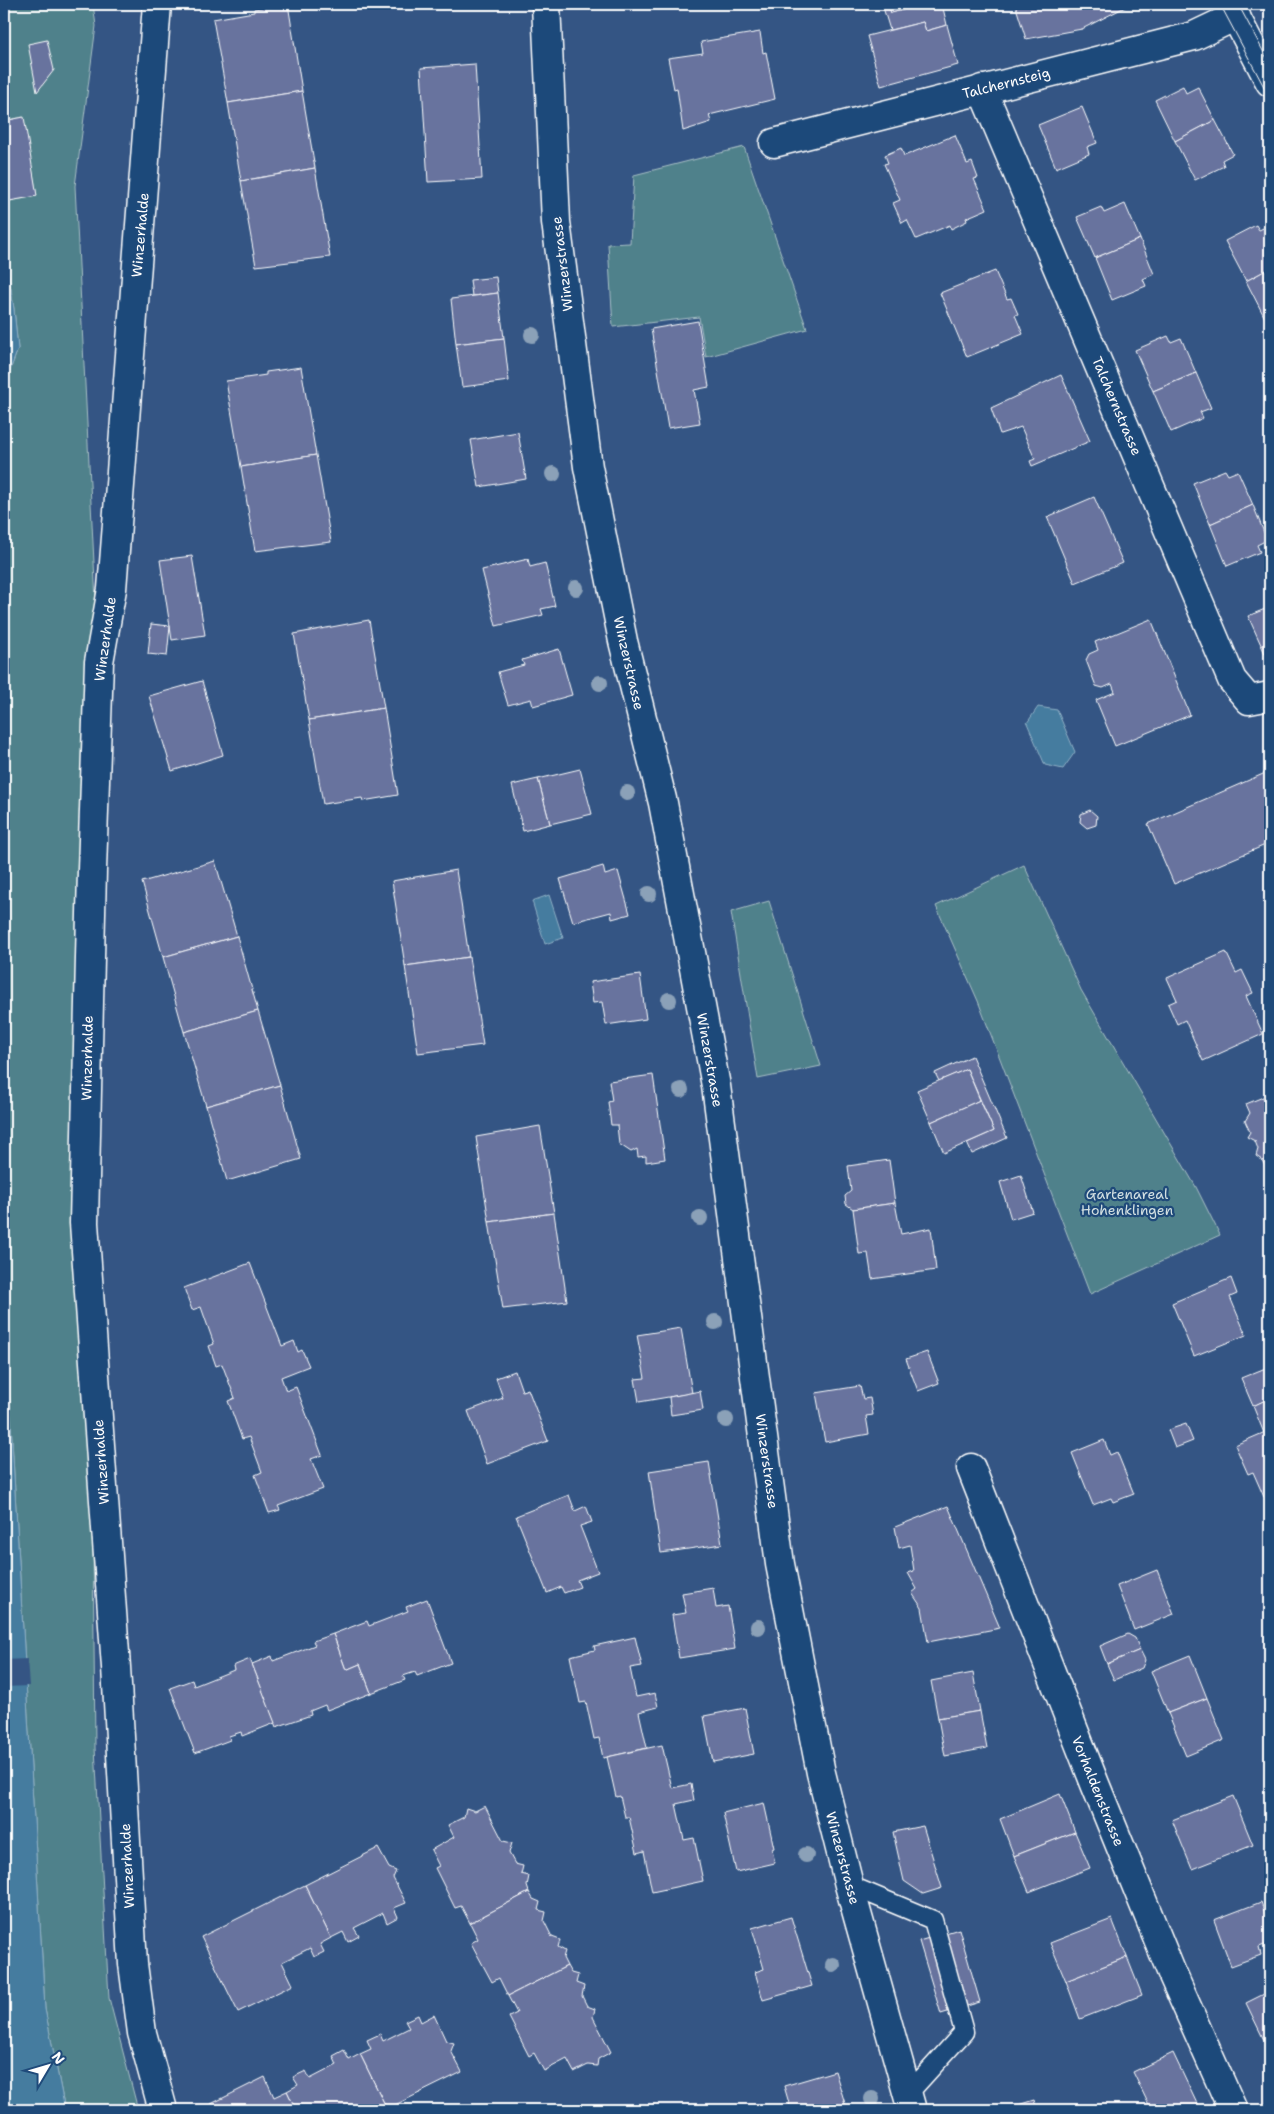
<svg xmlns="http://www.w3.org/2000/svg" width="1274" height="2114" font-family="'Shantell Sans',sans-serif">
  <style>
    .green { fill: #50818b; stroke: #a8c0c5 }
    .water { fill: #447c9f; stroke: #8fb0c5 }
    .pier { fill: #345584 }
    .building { fill: #67739e; stroke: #fff }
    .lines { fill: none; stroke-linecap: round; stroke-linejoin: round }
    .service-casing { stroke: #fff; stroke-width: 21 }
    .minor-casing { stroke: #fff; stroke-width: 31 }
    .tertiary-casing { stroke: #fff; stroke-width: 31 }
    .secondary-casing { stroke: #fff; stroke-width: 31 }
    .service { stroke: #1f4a7a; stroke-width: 18 }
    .minor { stroke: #1f4a7a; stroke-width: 28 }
    .tertiary { stroke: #1f4a7a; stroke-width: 28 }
    .secondary { stroke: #1f4a7a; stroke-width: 28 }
    .tram { stroke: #fff; stroke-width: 1 }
    .tree { fill: #8ba1b8 }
    .labels { text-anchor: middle; stroke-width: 4.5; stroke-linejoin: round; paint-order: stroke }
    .street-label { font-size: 14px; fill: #fff; stroke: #1f4a7a }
    .park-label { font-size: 14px; fill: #d3e0e2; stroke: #1f4a7a }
  </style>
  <rect width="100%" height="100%" fill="#345584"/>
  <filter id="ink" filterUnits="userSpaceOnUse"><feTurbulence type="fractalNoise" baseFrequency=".02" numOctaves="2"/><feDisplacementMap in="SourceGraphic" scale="10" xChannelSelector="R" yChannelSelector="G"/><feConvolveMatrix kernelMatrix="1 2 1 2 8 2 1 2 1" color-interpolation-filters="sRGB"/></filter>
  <g filter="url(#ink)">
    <g class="green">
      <polygon points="4,4 93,4 96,26 75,186 99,662 88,1015 95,1748 109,1998 138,2110 65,2110 45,2009 4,1302 4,386 18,349 14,309 4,245 4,202 37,196 23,117 4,121"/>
      <polygon points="744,147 807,329 706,357 699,317 613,327 608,244 630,243 634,175"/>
      <polygon points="1024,865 1081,990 1196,1187 1220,1235 1090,1294 978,1001 936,906"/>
      <polygon points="769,901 821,1066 758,1079 731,912"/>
    </g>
    <g class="water">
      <polygon points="4,245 14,309 18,349 4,386"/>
      <polygon points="1038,707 1057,710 1075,752 1063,769 1045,765 1027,723"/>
      <polygon points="549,895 563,938 545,944 532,901"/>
      <polygon points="4,1302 45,2009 65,2110 4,2110"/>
    </g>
    <polygon class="pier" points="27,1659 29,1686 4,1687 4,1660"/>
    <g class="building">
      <polygon points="288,4 302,91 228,103 213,19 254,12 254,9"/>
      <polygon points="882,4 888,4 891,13 925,4 942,4 947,25 926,31 923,22 890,30"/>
      <polygon points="888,4 925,4 891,13"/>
      <polygon points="1015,4 1131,4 1082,29 1026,39"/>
      <polygon points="923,22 926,31 947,25 958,65 881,86 867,36"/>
      <polygon points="760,32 763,53 766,52 775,99 709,115 711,122 683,131 677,88 674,89 668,58 703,53 701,42"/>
      <polygon points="47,40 54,70 37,92 28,44"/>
      <polygon points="475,64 482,179 428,182 421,68"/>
      <polygon points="1183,86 1186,93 1198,87 1215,120 1175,141 1155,100"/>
      <polygon points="302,91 315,168 241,181 228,103"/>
      <polygon points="1082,107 1097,143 1087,147 1089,154 1056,168 1038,125"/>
      <polygon points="24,117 37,196 4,202 4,121"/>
      <polygon points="1215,120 1233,154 1222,160 1224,166 1195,180 1175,141"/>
      <polygon points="955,135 967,164 972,162 978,178 974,179 987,209 966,218 967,221 951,229 950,225 916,239 907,220 902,223 893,203 900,200 884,164 888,163 885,155 901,148 904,156"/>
      <polygon points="315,168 330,257 256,266 241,181"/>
      <polygon points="1125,204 1140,239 1095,258 1077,217 1101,207 1104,213"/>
      <polygon points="1256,225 1259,230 1270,225 1270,268 1246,281 1225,241"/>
      <polygon points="1140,239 1154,274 1143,279 1146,286 1112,300 1095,258"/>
      <polygon points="1270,268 1270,321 1267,322 1246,281"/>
      <polygon points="995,271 1007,299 1011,298 1018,314 1015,315 1023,334 967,357 940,293"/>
      <polygon points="496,277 498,293 472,296 470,280"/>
      <polygon points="498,293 504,338 456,344 451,299"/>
      <polygon points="698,321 709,387 694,390 700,423 668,428 651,329"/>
      <polygon points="1168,336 1171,342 1181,338 1196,373 1153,391 1135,350"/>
      <polygon points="504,338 509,381 462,387 456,344"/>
      <polygon points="301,367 316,455 241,467 226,381 266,375 266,372"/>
      <polygon points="1196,373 1211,408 1200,412 1203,418 1171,432 1153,391"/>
      <polygon points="1061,375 1090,441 1032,466 1030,461 1035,459 1021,427 1000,434 991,408"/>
      <polygon points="518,432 526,479 479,487 471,440"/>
      <polygon points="316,455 331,542 255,551 241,467"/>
      <polygon points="1225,470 1228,475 1238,471 1253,505 1210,524 1193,483"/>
      <polygon points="1094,497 1123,563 1075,583 1047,517"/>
      <polygon points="1253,505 1267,540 1257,545 1260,552 1227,566 1210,524"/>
      <polygon points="192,556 205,635 172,640 160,560"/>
      <polygon points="528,559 530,567 545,563 555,606 541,609 543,615 496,626 482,570"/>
      <polygon points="1270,607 1270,657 1267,658 1248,616"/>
      <polygon points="1151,619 1190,715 1115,746 1096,700 1115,692 1112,684 1103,688 1096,686 1086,660 1089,654 1098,650 1095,642"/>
      <polygon points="369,620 384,708 309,720 294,634"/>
      <polygon points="151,624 170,626 167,656 148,654"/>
      <polygon points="559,649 572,695 533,706 531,699 508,705 498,672 524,665 522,660"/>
      <polygon points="202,681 223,755 172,771 149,696"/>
      <polygon points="384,708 398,795 363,801 362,798 323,804 309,720"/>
      <polygon points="580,769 592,814 550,824 538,779"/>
      <polygon points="1270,771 1270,843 1174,884 1148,824"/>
      <polygon points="538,779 550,824 523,831 512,785"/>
      <polygon points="1090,810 1097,816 1096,825 1087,828 1080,822 1081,814"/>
      <polygon points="215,861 237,936 163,957 142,882"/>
      <polygon points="603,866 605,875 618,871 630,914 612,919 611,912 573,922 560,879"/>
      <polygon points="456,870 469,957 405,966 392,881"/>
      <polygon points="237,936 258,1011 184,1032 163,957"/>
      <polygon points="1226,952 1236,973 1242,970 1253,993 1246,996 1263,1034 1203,1061 1185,1020 1177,1024 1168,1004 1177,1000 1167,978"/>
      <polygon points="469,957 483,1045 418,1053 405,966"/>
      <polygon points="640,975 646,1019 606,1025 602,1002 593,1003 590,982"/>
      <polygon points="258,1011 280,1085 206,1106 184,1032"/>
      <polygon points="972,1056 1007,1138 972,1154 967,1143 994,1131 967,1069 939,1081 935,1073"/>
      <polygon points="967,1069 980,1100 931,1122 917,1090"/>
      <polygon points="653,1075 665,1159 646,1162 646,1156 638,1157 637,1149 631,1152 619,1144 617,1125 611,1125 608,1102 612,1101 609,1081"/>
      <polygon points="280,1085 301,1159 227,1181 206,1106"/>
      <polygon points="1268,1095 1270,1101 1270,1172 1266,1168 1262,1160 1256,1156 1258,1149 1255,1141 1247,1137 1250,1132 1245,1121 1250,1113 1246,1104"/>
      <polygon points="980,1100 994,1131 944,1153 931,1122"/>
      <polygon points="540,1126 554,1213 489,1222 476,1137"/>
      <polygon points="889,1160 895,1203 853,1209 846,1204 845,1196 851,1191 848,1166"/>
      <polygon points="1021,1175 1033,1212 1011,1219 1000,1182"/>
      <polygon points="895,1203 901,1234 931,1228 936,1270 872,1279 868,1253 859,1254 853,1209"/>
      <polygon points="554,1213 567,1301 503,1309 489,1222"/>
      <polygon points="250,1263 282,1346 294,1341 298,1352 302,1350 309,1366 281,1377 286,1391 296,1387 322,1455 311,1459 323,1489 278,1506 280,1510 269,1513 255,1475 262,1472 249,1437 242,1439 228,1401 235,1398 222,1364 216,1366 209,1346 214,1344 201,1307 192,1310 184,1288"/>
      <polygon points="1231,1278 1237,1294 1230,1297 1246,1335 1194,1356 1172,1303"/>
      <polygon points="681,1328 692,1393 639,1402 635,1379 645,1378 637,1335"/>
      <polygon points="927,1352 939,1383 918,1391 906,1359"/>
      <polygon points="1268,1367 1270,1374 1270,1398 1253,1406 1241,1378"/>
      <polygon points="515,1371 522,1391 528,1389 548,1441 487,1464 468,1411 503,1398 496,1378"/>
      <polygon points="860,1386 863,1399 870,1398 873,1415 866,1416 869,1434 825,1442 816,1393"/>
      <polygon points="700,1391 703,1410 671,1415 669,1397"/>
      <polygon points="1270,1398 1270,1430 1264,1433 1253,1406"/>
      <polygon points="1186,1424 1193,1441 1175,1448 1168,1430"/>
      <polygon points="1270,1430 1270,1494 1264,1497 1253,1472 1248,1474 1235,1445"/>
      <polygon points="1104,1440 1110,1455 1117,1452 1134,1494 1113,1502 1111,1498 1093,1505 1072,1453"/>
      <polygon points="709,1462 722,1544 661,1553 649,1471"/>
      <polygon points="569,1495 575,1511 586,1506 592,1522 580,1526 598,1572 577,1580 580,1587 564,1593 561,1587 547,1593 516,1516"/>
      <polygon points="948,1506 1000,1628 928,1642 922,1608 912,1593 917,1589 908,1573 914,1571 910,1545 899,1548 895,1527"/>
      <polygon points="1157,1570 1174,1614 1134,1630 1117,1586"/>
      <polygon points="713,1588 716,1608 728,1606 735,1649 679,1658 672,1615 686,1613 682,1593"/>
      <polygon points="427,1599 451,1663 417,1676 415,1672 403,1676 405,1680 371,1693 360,1664 346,1670 333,1634 367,1621 369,1626 408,1611 406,1607"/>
      <polygon points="333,1634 346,1670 360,1664 371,1693 327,1710 325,1705 310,1711 311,1715 276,1727 252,1664 272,1656 273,1661 315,1645 313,1641"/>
      <polygon points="1128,1634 1135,1638 1140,1650 1107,1664 1100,1646"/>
      <polygon points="635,1637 642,1666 630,1668 636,1697 655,1693 658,1707 639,1712 647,1748 603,1758 599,1738 594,1739 586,1702 580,1703 570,1656 595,1650 594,1646"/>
      <polygon points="1140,1650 1145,1660 1142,1668 1114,1680 1107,1664"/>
      <polygon points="1190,1655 1207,1698 1168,1713 1151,1671"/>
      <polygon points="250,1659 275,1723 242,1736 241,1732 229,1736 230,1740 195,1753 170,1688 192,1680 194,1686 234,1670 233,1666"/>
      <polygon points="973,1673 980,1711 938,1718 931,1681"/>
      <polygon points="1207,1698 1224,1740 1186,1756 1168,1713"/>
      <polygon points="745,1708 754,1754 713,1762 704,1716"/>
      <polygon points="980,1711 987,1748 945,1756 938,1718"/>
      <polygon points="662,1745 672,1788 691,1784 694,1800 676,1804 684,1840 694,1838 703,1881 652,1892 644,1851 637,1853 629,1817 625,1817 620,1796 616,1797 607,1757"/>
      <polygon points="1060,1794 1075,1832 1014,1856 1000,1819"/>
      <polygon points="1233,1796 1253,1845 1192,1869 1172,1820"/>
      <polygon points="764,1803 774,1848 772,1849 775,1863 736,1872 723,1813"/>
      <polygon points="485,1806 503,1841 512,1843 509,1853 515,1864 523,1866 521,1874 529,1876 527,1886 529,1892 470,1923 461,1906 455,1908 435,1868 439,1866 431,1850 454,1837 448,1825 464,1817 466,1808 475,1811"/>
      <polygon points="923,1826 942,1888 923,1894 904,1881 893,1832"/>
      <polygon points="1075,1832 1090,1868 1029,1892 1014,1856"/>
      <polygon points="378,1848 389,1868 396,1871 393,1878 406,1903 394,1908 398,1917 387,1923 383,1913 354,1928 359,1936 348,1942 343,1932 331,1938 305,1885"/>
      <polygon points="305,1885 331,1938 320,1944 324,1952 314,1957 310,1948 282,1962 293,1985 238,2012 201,1937"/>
      <polygon points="529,1892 533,1899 540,1902 538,1910 546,1912 544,1921 552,1937 560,1940 558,1947 565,1951 563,1958 567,1966 508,1996 499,1978 492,1982 471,1943 478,1939 470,1923"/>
      <polygon points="1261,1902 1270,1927 1270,1943 1259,1947 1261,1955 1231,1966 1214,1920"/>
      <polygon points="791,1917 812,1986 763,2000 755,1972 764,1969 752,1928"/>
      <polygon points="1112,1919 1127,1957 1066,1981 1050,1943"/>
      <polygon points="959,1929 980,2002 941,2014 919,1941"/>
      <polygon points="1127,1957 1142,1995 1080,2019 1066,1981"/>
      <polygon points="567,1966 571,1973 578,1975 576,1983 584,1986 582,1996 587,2006 595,2009 593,2017 611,2052 598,2059 597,2066 588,2065 574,2072 567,2059 544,2071 534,2053 529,2056 509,2017 517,2013 508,1996"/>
      <polygon points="1270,1991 1270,2036 1264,2040 1246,2003"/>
      <polygon points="418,2015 421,2022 434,2015 446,2041 454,2043 451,2051 462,2072 387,2109 360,2054 371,2049 367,2040 380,2034 383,2041 409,2028 405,2021"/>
      <polygon points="344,2050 349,2060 360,2054 387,2109 296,2110 287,2091 298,2085 293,2077 306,2071 310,2079 337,2065 333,2056"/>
      <polygon points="1173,2053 1200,2110 1145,2110 1144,2107 1149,2105 1133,2072"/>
      <polygon points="835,2071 847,2110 791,2110 784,2086"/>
      <polygon points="265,2077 274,2097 287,2091 296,2110 214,2110 211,2104"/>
      <polygon points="1034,2100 1037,2110 1002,2110"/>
    </g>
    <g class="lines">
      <g class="service-casing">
        <polyline id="service" points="849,1885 933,1920 964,2032 907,2095"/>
      </g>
      <g class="minor-casing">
        <g id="minor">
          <polyline points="157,4 112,589 99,662 92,870 84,1223 116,1667 133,1964 142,2033 163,2110"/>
          <polyline points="982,89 1232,680 1249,700 1270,696"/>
          <polyline points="774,143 1194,36 1236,16"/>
          <polyline points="971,1468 1095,1784 1171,1971 1233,2110"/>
        </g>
      </g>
      <g class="tertiary-casing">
        <polyline id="tertiary" points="1229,4 1270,82"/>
      </g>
      <g class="secondary-casing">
        <polyline id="secondary" points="546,4 556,222 588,467 623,641 663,803 716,1086 780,1564 821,1773 849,1885 912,2110"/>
      </g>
      <use href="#service" class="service"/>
      <use href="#minor" class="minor"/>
      <use href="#tertiary" class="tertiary"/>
      <use href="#secondary" class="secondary"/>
      <g class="tram">
        <polyline points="1220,4 1270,98"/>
        <polyline points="1238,4 1270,64"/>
      </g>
    </g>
    <g class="tree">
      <circle cx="532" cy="335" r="8"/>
      <circle cx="553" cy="474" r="8"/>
      <circle cx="576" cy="588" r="8"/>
      <circle cx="600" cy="683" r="8"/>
      <circle cx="627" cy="793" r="8"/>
      <circle cx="649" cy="894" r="8"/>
      <circle cx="669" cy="1000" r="8"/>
      <circle cx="681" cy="1090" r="8"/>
      <circle cx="700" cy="1218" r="8"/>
      <circle cx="715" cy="1322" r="8"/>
      <circle cx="726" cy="1420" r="8"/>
      <circle cx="758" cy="1627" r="8"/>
      <circle cx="806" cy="1855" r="8"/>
      <circle cx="833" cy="1965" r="8"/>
      <circle cx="872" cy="2099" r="8"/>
    </g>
  </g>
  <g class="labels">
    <g class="street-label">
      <text transform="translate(1006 83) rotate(-14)" y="5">Talchernsteig</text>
      <text transform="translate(140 235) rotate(-85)" y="5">Winzerhalde</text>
      <text transform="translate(562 264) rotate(-97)" y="5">Winzerstrasse</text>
      <text transform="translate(1117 406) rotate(67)" y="5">Talchernstrasse</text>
      <text transform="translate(105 639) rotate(-82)" y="5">Winzerhalde</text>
      <text transform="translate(629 663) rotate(77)" y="5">Winzerstrasse</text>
      <text transform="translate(87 1058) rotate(-89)" y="5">Winzerhalde</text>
      <text transform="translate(710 1060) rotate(80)" y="5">Winzerstrasse</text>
      <text transform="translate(767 1461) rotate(82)" y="5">Winzerstrasse</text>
      <text transform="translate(101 1462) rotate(-94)" y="5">Winzerhalde</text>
      <text transform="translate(1098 1791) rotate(68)" y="5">Vorhaldenstrasse</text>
      <text transform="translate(843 1858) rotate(75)" y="5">Winzerstrasse</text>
      <text transform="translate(127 1866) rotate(-93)" y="5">Winzerhalde</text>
    </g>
    <g class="park-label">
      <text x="1127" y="1199">Gartenareal<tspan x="1127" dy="16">Hohenklingen</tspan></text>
    </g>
  </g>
  <rect width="1274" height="2114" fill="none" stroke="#1f4a7a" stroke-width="20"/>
  <rect x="10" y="10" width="1254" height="2094" fill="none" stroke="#fff" stroke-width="2" filter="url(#ink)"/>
  <g transform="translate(48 2066) rotate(52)" stroke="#1f4a7a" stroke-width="4" paint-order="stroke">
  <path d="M0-4L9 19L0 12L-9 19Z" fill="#ffffff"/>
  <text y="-8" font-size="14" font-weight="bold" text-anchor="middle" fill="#ffffff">N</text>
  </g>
</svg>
